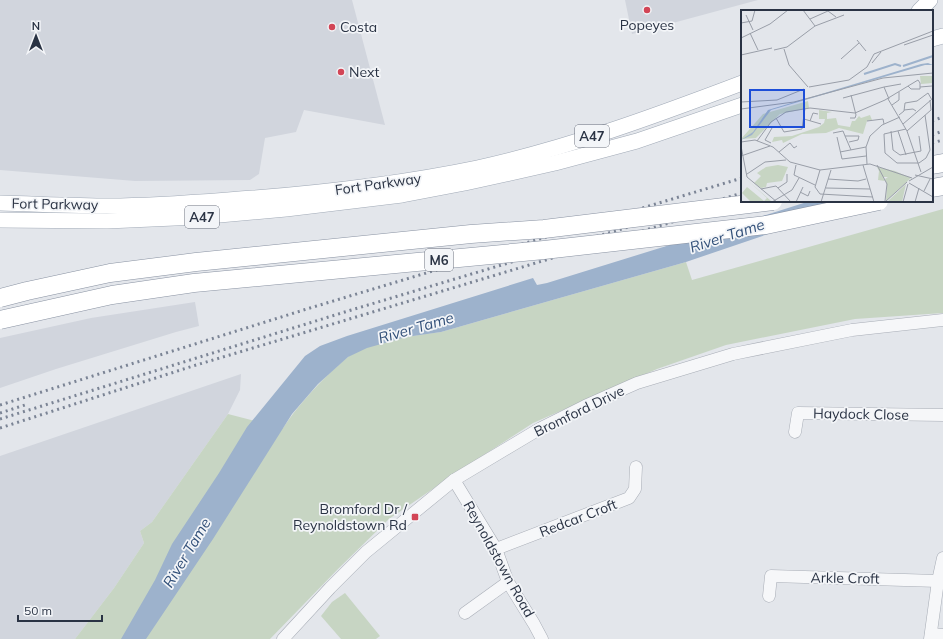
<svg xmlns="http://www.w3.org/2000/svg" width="943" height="639" font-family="Mulish,sans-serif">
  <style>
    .built { fill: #d1d5dd }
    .green { fill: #c7d5c3 }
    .water { fill: #9db2cc }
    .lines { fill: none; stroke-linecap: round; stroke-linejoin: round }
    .minor-casing { stroke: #a8adb6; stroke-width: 13 }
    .major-casing { stroke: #a1aab7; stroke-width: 16 }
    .highway-casing { stroke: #8992a2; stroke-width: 19 }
    .minor { stroke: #f6f7f9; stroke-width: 12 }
    .major { stroke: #fff; stroke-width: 15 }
    .highway { stroke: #fff; stroke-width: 18 }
    .rail { stroke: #7b8495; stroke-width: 3; stroke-dasharray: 2 4; stroke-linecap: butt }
    .highway-bridge-casing { stroke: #8992a2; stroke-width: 19; stroke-linecap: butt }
    .highway-bridge { stroke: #fff; stroke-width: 18 }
    .poi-dot { fill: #d24556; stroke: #f3f5f8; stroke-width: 1.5 }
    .labels { text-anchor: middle; stroke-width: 3.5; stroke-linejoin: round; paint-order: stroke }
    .shield { fill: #f3f5f8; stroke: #666d7a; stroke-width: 1 }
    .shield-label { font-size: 13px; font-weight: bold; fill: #2a3344 }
    .poi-label { font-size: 14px; fill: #2a3344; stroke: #f3f5f8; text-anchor: start }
    .street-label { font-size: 14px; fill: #2a3344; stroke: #f3f5f8 }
    .water-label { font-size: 15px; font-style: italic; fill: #325079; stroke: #f3f5f8 }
    .inset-river { fill: none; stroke: #9db2cc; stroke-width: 2 }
    .inset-road { fill: none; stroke: #999ea8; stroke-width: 1 }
    .view { fill: #1d4ed8; fill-opacity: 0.15; stroke: #1d4ed8; stroke-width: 2 }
    .inset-edge { fill: none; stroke: #2a3344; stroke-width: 2 }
  </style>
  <rect width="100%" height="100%" fill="#e3e6eb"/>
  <g class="built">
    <polygon points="0,0 352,0 385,125 304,110 296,132 265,138 259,174 250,180 135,181 0,170"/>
    <polygon points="625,0 758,0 632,34"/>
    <polygon points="195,302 199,326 176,332 56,369 0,388 0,338 91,318"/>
    <polygon points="241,374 240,390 228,414 152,522 140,531 144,543 114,588 75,639 0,639 0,456"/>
  </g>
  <g class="green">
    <path d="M943,209V313L855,319L726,345L657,369L533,423L456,473L389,519L338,569L270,639H75L114,588L144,543L140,531L152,522L228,414L283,428C297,407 314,388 333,370C338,366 344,360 349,356C376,340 411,336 441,332L686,262L692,280Z"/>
    <polygon points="345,593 380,636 376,639 341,639 321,616 332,602"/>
  </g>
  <polygon class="water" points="810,201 865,201 686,262 441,332 406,337 367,348 348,357 318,384 292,414 213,539 146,639 121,639 155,580 172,544 219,473 247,427 305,356 320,346 347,336 533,278 537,285 547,283 731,226"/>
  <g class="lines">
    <g class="minor-casing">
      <g id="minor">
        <polyline points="795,432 798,413 943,415"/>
        <polyline points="454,480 496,549 508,582 534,624 542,639"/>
        <polyline points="496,549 629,498 635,489 636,467"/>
        <polyline points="769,596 771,576 938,581"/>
        <polyline points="465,613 508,582"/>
        <polyline points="931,634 943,635"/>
        <polyline points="283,639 330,588 366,552 454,480 541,428 585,406 637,383 733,354 852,330 943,320"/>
        <polyline points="930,639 938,581 943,558"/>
      </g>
    </g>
    <g class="major-casing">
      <g id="major">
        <polyline points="919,11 930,0"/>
        <polyline points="932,39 943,36"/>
        <path d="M0,203C37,204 74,206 110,206C150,206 189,203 228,200C312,194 395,185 477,168C568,148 655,116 742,83"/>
        <polyline points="0,220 107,221 197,217 286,209 402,195 465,183 555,163 637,141 742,105"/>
      </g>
    </g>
    <g class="highway-casing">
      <g id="highway">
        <polyline points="932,165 943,163"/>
        <polyline points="932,188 943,186"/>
      </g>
    </g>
    <use href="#minor" class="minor"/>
    <use href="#major" class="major"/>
    <use href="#highway" class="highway"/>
    <g class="rail">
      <polyline points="932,121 943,117"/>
      <polyline points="932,135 943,131"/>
      <polyline points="932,143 943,140"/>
      <polyline points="0,405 310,308 742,178"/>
      <polyline points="0,413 25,405"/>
      <polyline points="0,419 348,311 742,193"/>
      <polyline points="0,428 193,366 742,201"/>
    </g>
    <g class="highway-bridge-casing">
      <g id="highway-bridge">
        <polyline points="0,298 27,291 110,273 196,262 471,234 544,229 773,201"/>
        <polyline points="0,320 112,295 194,283 544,250 766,225 879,201"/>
      </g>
    </g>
    <use href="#highway-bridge" class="highway-bridge"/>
  </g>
  <g class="poi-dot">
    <circle cx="647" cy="10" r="4"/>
    <circle cx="332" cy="27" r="4"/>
    <circle cx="341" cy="72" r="4"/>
    <rect x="411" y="513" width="8" height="8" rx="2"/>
  </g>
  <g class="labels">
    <g class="shield">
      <rect x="575" y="125" width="34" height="22" rx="3"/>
      <rect x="185" y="206" width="34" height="22" rx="3"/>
      <rect x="425" y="249" width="28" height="22" rx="3"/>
    </g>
    <g class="shield-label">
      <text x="592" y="141">A47</text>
      <text x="202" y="222">A47</text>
      <text x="439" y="265">M6</text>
    </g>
    <g class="poi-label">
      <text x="647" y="30" text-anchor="middle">Popeyes</text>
      <text x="340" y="32">Costa</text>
      <text x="349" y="77">Next</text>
      <text x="407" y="514" text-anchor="end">Bromford Dr /<tspan x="407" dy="16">Reynoldstown Rd</tspan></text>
    </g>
    <g class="street-label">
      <text transform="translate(378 184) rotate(-8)" y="5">Fort Parkway</text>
      <text transform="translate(55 204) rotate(1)" y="5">Fort Parkway</text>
      <text transform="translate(579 411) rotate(-26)" y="5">Bromford Drive</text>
      <text transform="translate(861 414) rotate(1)" y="5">Haydock Close</text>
      <text transform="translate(578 518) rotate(-21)" y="5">Redcar Croft</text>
      <text transform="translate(499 559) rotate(61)" y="5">Reynoldstown Road</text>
      <text transform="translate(845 578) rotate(1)" y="5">Arkle Croft</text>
    </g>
    <g class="water-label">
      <text transform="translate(727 236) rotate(-18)" y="5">River Tame</text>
      <text transform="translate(416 328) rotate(-16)" y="5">River Tame</text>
      <text transform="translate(187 553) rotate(-59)" y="5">River Tame</text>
    </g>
  </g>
  <g transform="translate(741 10)">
    <rect width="192" height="192" fill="#e3e6eb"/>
    <path d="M179,66H192V73L180,74ZM67,91L68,98L39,104L15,128L0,129L22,104ZM78,100L91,102L86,103V109L95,108L97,115L109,117L111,111H114L118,106L120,108L129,105L131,110L126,111L122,124L98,118L85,123L61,124L42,133L41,130L31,132L33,127L51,126L78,117L83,113L84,109H78ZM37,155L47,157L41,171L26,173L25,177L20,178L13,173L20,166L16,163L25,157ZM136,157L154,161L170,168L145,191L146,175L144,169L147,167H142L144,171L137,170L138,161ZM5,169L30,191V192H10L1,183L6,177L23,191L26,188ZM165,174L161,192H146Z" fill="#c7d5c3"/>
    <path d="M180,54L187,53L192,55H184L30,100L11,125L0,130L12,122L27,100Z" fill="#9db2cc"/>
    <path class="inset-river" d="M162,56L192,46M123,64L154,54L160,56"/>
    <path class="inset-road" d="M62,0L74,16M5,5L12,20M69,9L87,1L95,7M0,13L11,11L14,0M74,16L103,5M9,23L17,40M0,28L29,14L47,0M116,30L125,41M163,35L192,25M43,39L48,55L67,77M33,40L46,37L74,16M0,45L31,38M100,49L118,33M131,53L140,42M68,77L108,70L126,57L133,44L192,21M143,77L160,74M179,77L191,76M102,88L143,77L148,89M147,89L166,121L180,162M0,92L36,90L63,79M151,95L158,90V82M0,99L53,92L142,68L192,63M163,100L172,99L175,101M158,105L163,101L164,93L176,91L187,83L191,90M35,108L43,122L61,119L64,98M109,108H114L115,105L110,85M63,109L80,114M69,111L72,103L77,104M126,111L142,109L143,114M162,114L190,90M165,119L143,124L144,143L156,153H178L185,148L189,140L184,105M150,121L152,140L159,145L180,141L178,126M157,121L165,145M166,121L190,100L189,90M92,123L102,121L104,126M96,127L101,149L125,146M16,131L30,112L45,102L69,98L114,103L144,90L177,70L179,73V79H170L167,76M0,132L14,130L32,137L49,152L79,160L129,154L171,168M108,132L117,130L118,126H104L110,140M30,133L24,130L31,118M0,136L6,167L36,192M38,142L49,133L53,138L56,136M99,142L125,137M0,146L29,136M126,154L125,137L129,126L141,115L159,107M55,155L53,165L74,175M122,155L133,192M136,155L146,174L144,191M79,160L74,177L79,184L132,187M6,164L24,152L45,150M174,165L192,169M87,169L117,171L125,169M168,171L192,157M168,173L192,187M37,178L46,172V164M85,178L129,179M20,179L35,176L50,192M183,181L189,169M59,182L67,186L69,181M31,192L51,180L58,168M55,192L62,177M80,192L90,160M144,192L166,172M162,192L167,174M174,192L178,178"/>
    <path class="view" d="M9,80H63V117H9Z"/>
    <rect width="192" height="192" class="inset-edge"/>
  </g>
  <g transform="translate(36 36)" stroke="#f3f5f8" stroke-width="3" paint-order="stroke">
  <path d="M0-3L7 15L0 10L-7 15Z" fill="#2a3344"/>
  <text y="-6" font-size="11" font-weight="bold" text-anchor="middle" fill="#2a3344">N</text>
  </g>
  <path d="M18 615v6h84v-6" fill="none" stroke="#2a3344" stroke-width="2"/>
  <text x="24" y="615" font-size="12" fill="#2a3344" stroke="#f3f5f8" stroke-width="3" paint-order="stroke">50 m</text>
</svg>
